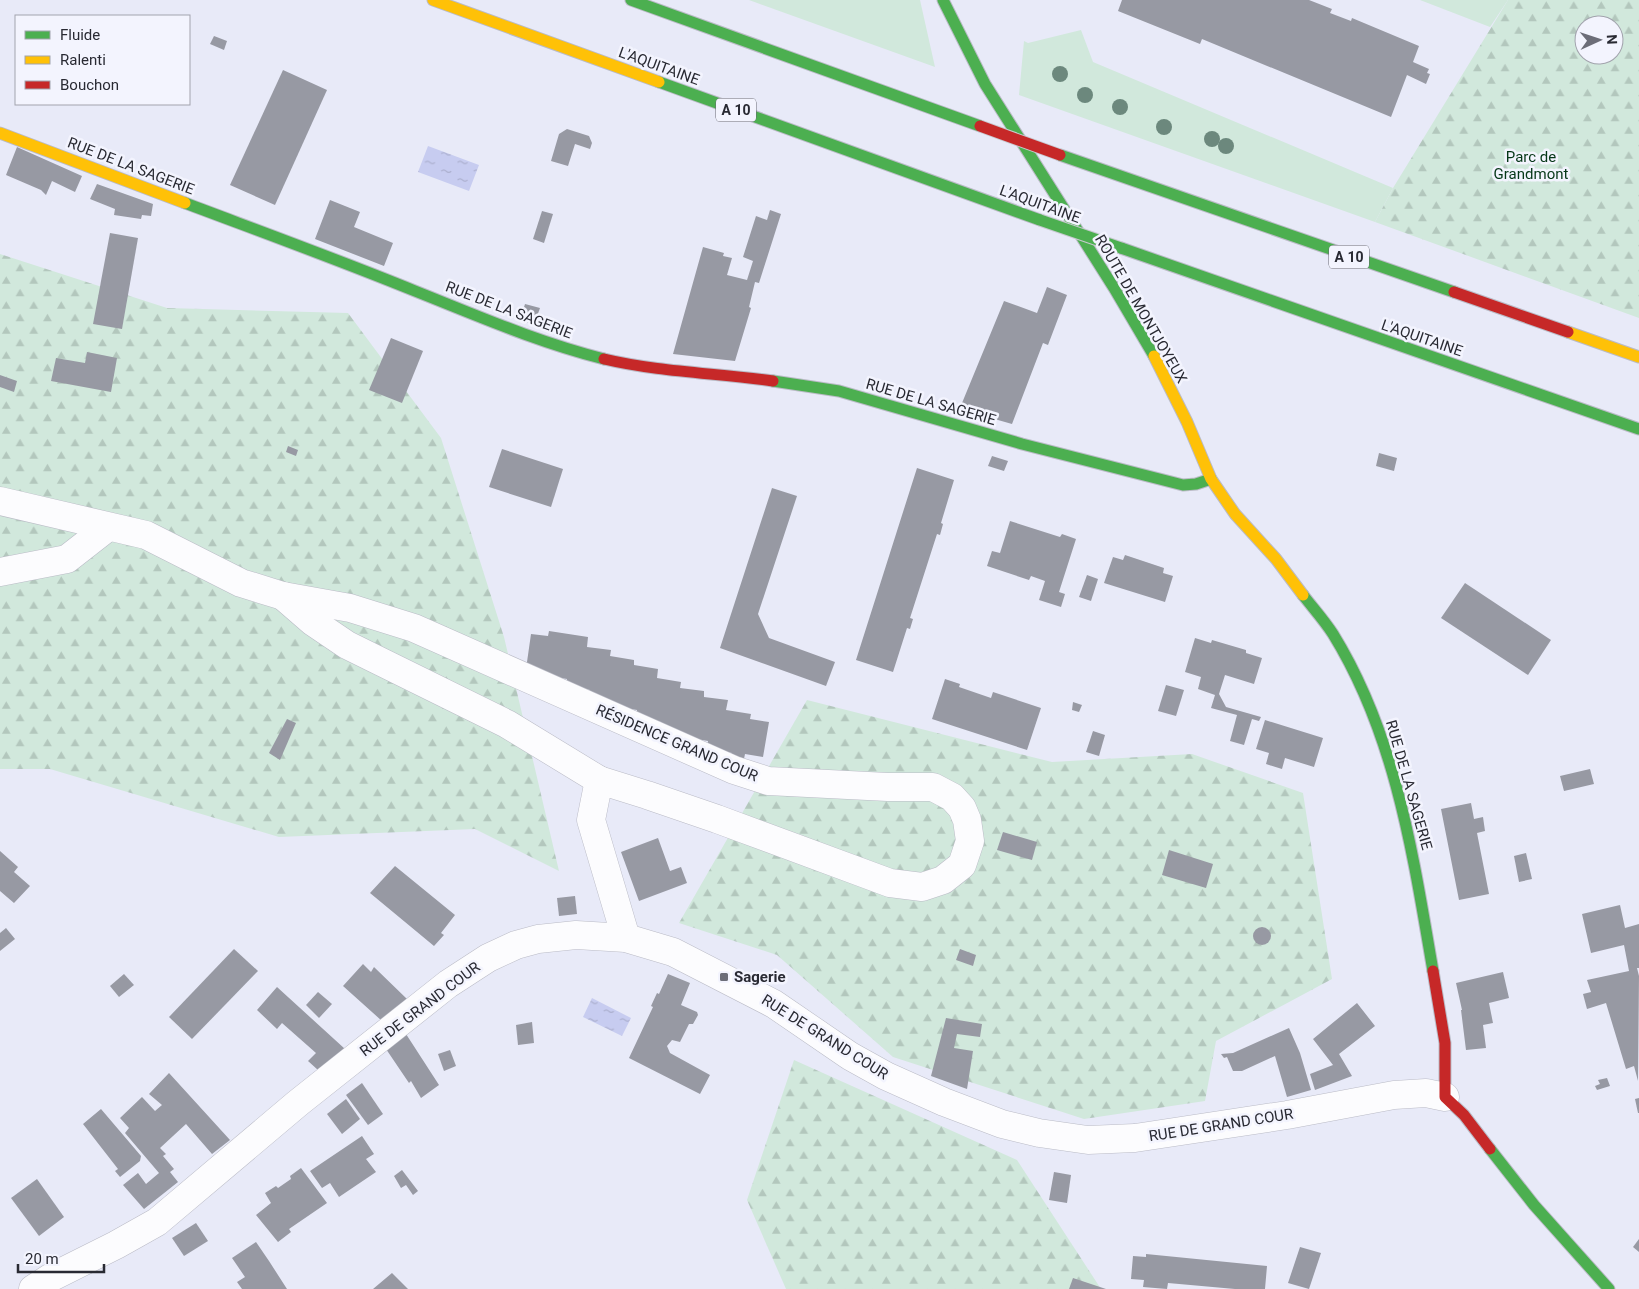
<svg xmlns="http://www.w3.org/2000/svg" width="1639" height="1289" font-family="Roboto,sans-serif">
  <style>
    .green { fill: #d1e8dc }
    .forest { fill: url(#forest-firs); fill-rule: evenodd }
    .water { fill: url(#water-ripples) }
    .building { fill: #9799a3 }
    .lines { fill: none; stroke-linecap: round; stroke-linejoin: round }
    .street-casing { stroke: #babbc6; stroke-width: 29 }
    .fast-casing { stroke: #babbc6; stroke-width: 13 }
    .slow-casing { stroke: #babbc6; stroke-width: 13 }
    .jam-casing { stroke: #babbc6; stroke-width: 13 }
    .street { stroke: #fcfcfe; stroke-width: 28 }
    .fast { stroke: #4caf50; stroke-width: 11 }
    .slow { stroke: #ffc107; stroke-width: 11 }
    .jam { stroke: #c62828; stroke-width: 11 }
    .fast-bridge-casing { stroke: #c8c9d0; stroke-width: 13; stroke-linecap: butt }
    .jam-bridge-casing { stroke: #c8c9d0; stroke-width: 13; stroke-linecap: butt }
    .fast-bridge { stroke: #4caf50; stroke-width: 11 }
    .jam-bridge { stroke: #c62828; stroke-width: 11 }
    .tree { fill: #6c887d }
    .poi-dot { fill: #6c6d78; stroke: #f3f4fe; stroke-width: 2 }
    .labels { text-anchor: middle; stroke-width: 5; stroke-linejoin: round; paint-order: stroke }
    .shield { fill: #f3f4fe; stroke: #666770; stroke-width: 1 }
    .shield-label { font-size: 14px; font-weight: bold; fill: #292a33 }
    .street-label { font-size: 15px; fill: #292a33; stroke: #f3f4fe }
    .park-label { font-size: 15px; fill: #063718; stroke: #f3f4fe }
    .poi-label { font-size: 15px; font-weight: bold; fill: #292a33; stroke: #f3f4fe; text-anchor: start }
  </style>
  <defs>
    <pattern id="forest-firs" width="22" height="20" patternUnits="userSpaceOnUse" patternTransform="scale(1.25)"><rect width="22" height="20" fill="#d1e8dc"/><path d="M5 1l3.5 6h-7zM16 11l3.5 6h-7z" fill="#b3c7bd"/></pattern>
    <pattern id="water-ripples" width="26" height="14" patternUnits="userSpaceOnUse" patternTransform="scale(1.25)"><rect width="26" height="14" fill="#c7ccf0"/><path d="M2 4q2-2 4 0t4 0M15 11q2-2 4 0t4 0" fill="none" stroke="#abafce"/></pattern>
  </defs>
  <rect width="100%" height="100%" fill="#e8eaf8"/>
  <g class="green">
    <polygon points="749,0 920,0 935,67"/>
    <polygon points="1420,0 1508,0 1490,27"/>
    <polygon points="1081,30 1093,62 1393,188 1375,222 1019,95 1024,41 1028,43"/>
  </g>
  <g class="forest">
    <path d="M1508,0H1639V318L1375,222L1393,188ZM1584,25H1614V55H1584Z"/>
    <polygon points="0,254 167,308 348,313 441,438 504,637 559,871 475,829 279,837 50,769 0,769"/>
    <polygon points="807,700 1052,762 1192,754 1303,793 1332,979 1216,1041 1205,1101 1084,1119 893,1057 777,955 679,923"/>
    <polygon points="794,1060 1017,1160 1101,1289 786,1289 747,1200"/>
  </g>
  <g class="water">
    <polygon points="428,146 479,165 469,191 418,172"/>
    <polygon points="592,998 631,1018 622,1036 583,1017"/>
  </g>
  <g class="building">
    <polygon points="1122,0 1309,0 1332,9 1330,13 1351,21 1352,18 1419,46 1413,62 1429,69 1427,73 1430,74 1426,84 1407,75 1391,117 1202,39 1200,44 1118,11"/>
    <polygon points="214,36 227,41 224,50 210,44"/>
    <polygon points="283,70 327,90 275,205 230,185"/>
    <polygon points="567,129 589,136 592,143 590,149 575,144 568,166 551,161 559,134"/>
    <polygon points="17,147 82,176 75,192 52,181 46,195 41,190 6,175"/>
    <polygon points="97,184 153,204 151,216 142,215 141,219 114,215 115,209 90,199"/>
    <polygon points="330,200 360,212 354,227 393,243 384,266 315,239"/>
    <polygon points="770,210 781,214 759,283 755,282 749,307 751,308 735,361 673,354 703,247 724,253 723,256 732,258 727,275 747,280 753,261 743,257 756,216 767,220"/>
    <polygon points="542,211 553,214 544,243 533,239"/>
    <polygon points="110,233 138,238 122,329 93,324"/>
    <polygon points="1047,287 1067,295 1048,345 1043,343 1012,424 991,418 962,403 1004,301 1037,313"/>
    <polygon points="525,304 540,308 535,322 533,324 520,320"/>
    <polygon points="391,338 423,351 402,403 369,390"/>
    <polygon points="87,352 117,358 111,392 51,381 56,358 85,363"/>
    <polygon points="0,375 17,381 14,392 0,387"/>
    <polygon points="288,446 298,450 296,456 286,452"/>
    <polygon points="502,449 563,469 551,507 489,487"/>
    <polygon points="1379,453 1397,458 1394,471 1376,466"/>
    <polygon points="992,456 1008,461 1004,471 988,466"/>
    <polygon points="917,468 954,480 941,523 943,524 940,535 937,534 910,618 913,619 910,629 907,628 893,672 856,660"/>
    <polygon points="772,488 797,496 758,614 769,638 835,662 826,686 720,648"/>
    <polygon points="1010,521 1060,537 1062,534 1076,539 1059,592 1065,594 1061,607 1039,600 1045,581 1031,576 1029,580 987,566 992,551 1000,553"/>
    <polygon points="1125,555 1164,568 1163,573 1173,576 1165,602 1104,583 1113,557 1123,560"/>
    <polygon points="1087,575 1098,579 1091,601 1079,597"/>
    <polygon points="1465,583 1551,640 1528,675 1441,618"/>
    <polygon points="549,631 588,637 587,647 611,650 610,656 634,660 634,665 658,669 657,678 681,682 680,688 704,691 704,697 728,700 726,710 751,714 750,719 769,722 763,757 745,754 744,759 731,757 732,753 707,749 708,741 684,737 672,732 673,728 660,726 661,722 636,718 637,710 612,706 589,694 590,690 566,686 567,679 542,675 526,669 531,634 548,636"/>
    <polygon points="1195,638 1211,643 1212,640 1246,650 1246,653 1262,658 1254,684 1225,675 1219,694 1226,707 1261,717 1259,721 1252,719 1244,745 1230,741 1237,715 1211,708 1215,695 1198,689 1201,677 1185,672"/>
    <polygon points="945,679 960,684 959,687 991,698 993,692 1041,708 1027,750 932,719"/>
    <polygon points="1166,685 1184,690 1176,716 1158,711"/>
    <polygon points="1073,702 1082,705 1079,712 1072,710"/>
    <polygon points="287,719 296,723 280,760 269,753"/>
    <polygon points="1265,720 1323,738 1314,767 1285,758 1282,769 1266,764 1269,753 1256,749"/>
    <polygon points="1093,731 1105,735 1099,756 1086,752"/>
    <polygon points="1590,769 1594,784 1564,791 1560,776"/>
    <polygon points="1471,803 1474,819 1483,817 1485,831 1477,833 1489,894 1459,900 1441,809"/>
    <polygon points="1003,832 1037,842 1032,860 997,850"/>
    <polygon points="658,838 670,871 681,867 687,883 639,901 621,852"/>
    <polygon points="1169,850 1213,864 1206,888 1162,875"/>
    <polygon points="0,851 18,867 14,872 30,886 14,903 0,891"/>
    <polygon points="1526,853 1532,879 1519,882 1514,856"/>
    <polygon points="395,866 455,915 441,933 444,935 434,946 370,893"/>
    <polygon points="575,896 577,914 559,916 557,898"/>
    <polygon points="1620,905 1625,928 1639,924 1639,968 1637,968 1639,976 1638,1081 1634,1066 1626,1069 1606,1003 1587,1009 1583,994 1591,992 1587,980 1629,971 1624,945 1591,953 1582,914"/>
    <circle cx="1262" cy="936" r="9"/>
    <polygon points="6,928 15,939 0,951 0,933"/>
    <polygon points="234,949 258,971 192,1039 169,1017"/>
    <polygon points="960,949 976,955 973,966 956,960"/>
    <polygon points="363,964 371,972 374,967 408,1000 382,1021 343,986"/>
    <polygon points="1503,972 1509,998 1489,1003 1493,1023 1483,1025 1486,1048 1466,1050 1461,1010 1462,1010 1456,983"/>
    <polygon points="124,974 134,985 119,997 110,986"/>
    <polygon points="668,974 690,983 681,1005 697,1012 698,1015 693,1024 689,1024 680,1042 672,1040 667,1046 670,1053 710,1075 700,1094 629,1058 653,1007 651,1006 657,993 659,994"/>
    <polygon points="277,987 345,1049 318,1070 308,1061 316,1053 282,1023 277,1029 257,1010"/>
    <polygon points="318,992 332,1004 319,1018 306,1005"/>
    <polygon points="1357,1003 1375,1026 1339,1054 1352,1076 1315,1090 1310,1074 1333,1065 1313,1039"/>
    <polygon points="946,1018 982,1024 980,1037 957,1034 954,1048 973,1051 967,1089 931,1076"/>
    <polygon points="532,1022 534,1043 518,1045 516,1025"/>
    <polygon points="1289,1028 1300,1053 1311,1090 1287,1097 1275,1056 1242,1071 1233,1071 1227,1057 1224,1058 1221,1054 1233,1053"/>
    <polygon points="406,1034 439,1085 421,1098 411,1081 409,1083 386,1049"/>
    <polygon points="450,1050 456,1066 444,1071 438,1054"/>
    <polygon points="169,1073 230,1140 212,1154 186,1124 160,1148 166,1154 163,1156 174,1169 170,1172 178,1182 144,1209 123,1185 138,1173 146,1184 159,1173 125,1133 129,1128 120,1118 142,1097 155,1111 162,1105 149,1094"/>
    <polygon points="1607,1078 1610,1086 1597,1090 1595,1086 1600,1084 1598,1080"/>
    <polygon points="362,1083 383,1114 368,1125 346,1095"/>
    <polygon points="1639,1098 1639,1113 1638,1113 1635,1099"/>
    <polygon points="346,1099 360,1119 342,1134 327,1114"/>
    <polygon points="101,1109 141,1156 140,1161 120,1177 115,1171 118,1169 83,1124"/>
    <polygon points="362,1136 374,1154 366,1159 376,1172 339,1197 330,1183 322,1188 310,1171"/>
    <polygon points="301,1168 327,1203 289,1229 291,1232 278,1242 256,1215 271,1203 265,1193 276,1186 278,1188 291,1179 290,1176"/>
    <polygon points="402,1170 418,1191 413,1195 406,1185 401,1188 394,1176"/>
    <polygon points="1054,1172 1071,1175 1067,1203 1049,1200"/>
    <polygon points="37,1179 64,1217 39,1236 11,1198"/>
    <polygon points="196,1223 208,1241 184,1256 172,1238"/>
    <polygon points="1639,1239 1639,1252 1633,1247"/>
    <polygon points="256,1242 269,1261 287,1289 242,1289 237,1282 245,1277 232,1258"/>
    <polygon points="1300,1247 1321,1253 1309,1289 1288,1283"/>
    <polygon points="1146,1254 1267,1266 1265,1289 1235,1289 1168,1283 1167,1289 1143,1287 1144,1280 1131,1279 1133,1256 1146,1257"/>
    <polygon points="392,1273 408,1289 373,1289"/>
    <polygon points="1073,1278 1106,1289 1069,1289"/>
  </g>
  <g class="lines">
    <g class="street-casing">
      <g id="street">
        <polyline points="0,501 146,535 241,583 283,596 350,608 414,628 734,770 768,781 888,787 933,787 952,797 962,808 967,820 970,841 962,865 943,880 922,887 890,883 717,819 647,795 599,780 591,820 626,938"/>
        <polyline points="0,572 67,559 108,527"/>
        <polyline points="283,596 313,622 347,645 507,724 599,780"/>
        <polyline points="33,1289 50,1278 116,1245 157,1222 298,1103 448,984 488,958 516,945 538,939 576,935 626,938 673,952 774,1004 850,1056 886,1076 944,1102 1002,1124 1039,1133 1088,1140 1135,1138 1287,1115 1394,1095 1426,1093 1445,1097"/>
      </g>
    </g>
    <g class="fast-casing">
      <g id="fast">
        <polyline points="631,0 980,126"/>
        <polyline points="943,0 985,84 1114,288 1154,356"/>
        <polyline points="659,82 1040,220"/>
        <polyline points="1060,155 1454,292"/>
        <path d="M185,203C262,232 339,260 415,291C478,316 537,342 604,359"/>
        <polyline points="1121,248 1639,429"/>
        <polyline points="773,381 839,391 1022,444 1183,485 1196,484 1211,479"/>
        <path d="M1303,595C1313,608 1324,620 1333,634C1396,736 1413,855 1433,971"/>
        <polyline points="1490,1149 1534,1205 1609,1289"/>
      </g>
    </g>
    <g class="slow-casing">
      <g id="slow">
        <polyline points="433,0 659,82"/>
        <polyline points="0,133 185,203"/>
        <polyline points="1568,332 1639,357"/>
        <polyline points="1154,356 1187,422 1211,479 1235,514 1276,559 1303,595"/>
      </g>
    </g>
    <g class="jam-casing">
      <g id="jam">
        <polyline points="1454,292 1568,332"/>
        <path d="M604,359C659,372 716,373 773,381"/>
        <polyline points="1433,971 1445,1043 1445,1097 1464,1115 1490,1149"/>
      </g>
    </g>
    <use href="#street" class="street"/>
    <use href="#fast" class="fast"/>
    <use href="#slow" class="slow"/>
    <use href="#jam" class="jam"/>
    <g class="fast-bridge-casing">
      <polyline id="fast-bridge" points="1040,220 1121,248"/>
    </g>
    <g class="jam-bridge-casing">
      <polyline id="jam-bridge" points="980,126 1060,155"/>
    </g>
    <use href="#fast-bridge" class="fast-bridge"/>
    <use href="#jam-bridge" class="jam-bridge"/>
  </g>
  <g class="tree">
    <circle cx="1060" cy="74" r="8"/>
    <circle cx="1085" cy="95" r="8"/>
    <circle cx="1120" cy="107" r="8"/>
    <circle cx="1164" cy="127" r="8"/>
    <circle cx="1212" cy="139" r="8"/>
    <circle cx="1226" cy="146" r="8"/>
  </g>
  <rect class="poi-dot" x="719" y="972" width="10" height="10" rx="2.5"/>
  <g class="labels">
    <g class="shield">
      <rect x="716" y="98.5" width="40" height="23" rx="4"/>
      <rect x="1329" y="245.5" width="40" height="23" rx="4"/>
    </g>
    <g class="shield-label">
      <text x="736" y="115">A 10</text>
      <text x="1349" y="262">A 10</text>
    </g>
    <g class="street-label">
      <text transform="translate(659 66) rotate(20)" y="5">L'AQUITAINE</text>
      <text transform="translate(131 166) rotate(21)" y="5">RUE DE LA SAGERIE</text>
      <text transform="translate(1040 204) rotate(20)" y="5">L'AQUITAINE</text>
      <text transform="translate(1141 309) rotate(60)" y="5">ROUTE DE MONTJOYEUX</text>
      <text transform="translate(509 310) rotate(21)" y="5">RUE DE LA SAGERIE</text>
      <text transform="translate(1422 338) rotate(19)" y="5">L'AQUITAINE</text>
      <text transform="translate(931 402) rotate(16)" y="5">RUE DE LA SAGERIE</text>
      <text transform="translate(677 743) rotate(23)" y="5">RÉSIDENCE GRAND COUR</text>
      <text transform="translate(1409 785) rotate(74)" y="5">RUE DE LA SAGERIE</text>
      <text transform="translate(420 1009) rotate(-37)" y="5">RUE DE GRAND COUR</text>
      <text transform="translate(825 1037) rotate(32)" y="5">RUE DE GRAND COUR</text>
      <text transform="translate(1221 1125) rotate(-9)" y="5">RUE DE GRAND COUR</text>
    </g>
    <g class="park-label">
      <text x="1531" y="162">Parc de<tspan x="1531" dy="17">Grandmont</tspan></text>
    </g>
    <g class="poi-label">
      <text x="734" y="982">Sagerie</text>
    </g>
  </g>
  <rect x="15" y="15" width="175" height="90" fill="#f3f4fe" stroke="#a2a3ad"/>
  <rect x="25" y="31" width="25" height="8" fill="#4caf50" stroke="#a2a3ad"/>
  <text x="60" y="40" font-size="15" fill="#292a33">Fluide</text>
  <rect x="25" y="56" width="25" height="8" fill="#ffc107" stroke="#a2a3ad"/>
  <text x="60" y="65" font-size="15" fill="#292a33">Ralenti</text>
  <rect x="25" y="81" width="25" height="8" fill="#c62828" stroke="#a2a3ad"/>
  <text x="60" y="90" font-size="15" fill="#292a33">Bouchon</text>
  <g transform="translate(1599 40) rotate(87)"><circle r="24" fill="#f3f4fe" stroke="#a2a3ad"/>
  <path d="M0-4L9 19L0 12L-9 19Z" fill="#6c6d78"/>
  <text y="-8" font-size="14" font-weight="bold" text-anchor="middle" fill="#292a33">N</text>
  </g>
  <path d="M18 1264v8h86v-8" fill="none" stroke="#292a33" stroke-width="2.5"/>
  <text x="25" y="1264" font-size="15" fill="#292a33" stroke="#f3f4fe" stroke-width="4" paint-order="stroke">20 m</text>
</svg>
